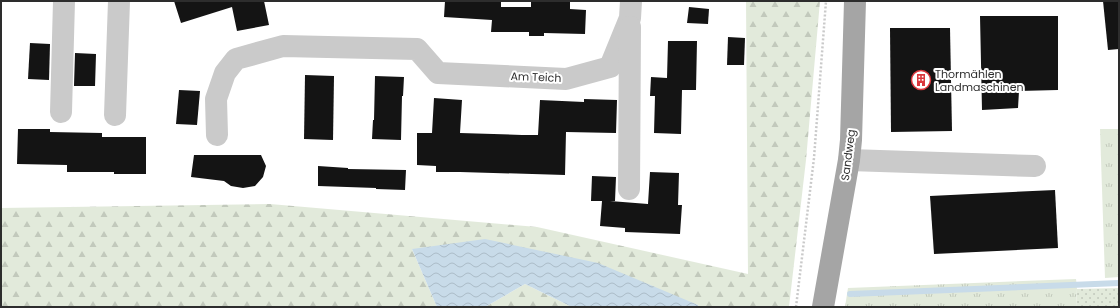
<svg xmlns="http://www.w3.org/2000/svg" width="1120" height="308" font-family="Poppins,sans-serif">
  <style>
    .grass { fill: url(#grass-tufts) }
    .forest { fill: url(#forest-firs) }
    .park { fill: url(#park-dots) }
    .water { fill: url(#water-waves) }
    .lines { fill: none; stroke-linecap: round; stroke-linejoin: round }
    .stream { stroke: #c8dbe9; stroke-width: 6 }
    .building { fill: #141414 }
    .path { stroke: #cacaca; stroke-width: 2.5; stroke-dasharray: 2 2; stroke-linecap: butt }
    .minor { stroke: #cacaca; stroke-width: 22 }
    .major { stroke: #a5a5a5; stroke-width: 22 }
    .labels { text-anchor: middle; stroke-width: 4; stroke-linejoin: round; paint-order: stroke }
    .poi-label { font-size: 11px; fill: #2d2d2d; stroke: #fff; text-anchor: start }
    .street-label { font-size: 11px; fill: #2d2d2d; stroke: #fff }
  </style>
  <defs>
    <pattern id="grass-tufts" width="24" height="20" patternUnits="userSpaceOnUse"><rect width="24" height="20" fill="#e2eadb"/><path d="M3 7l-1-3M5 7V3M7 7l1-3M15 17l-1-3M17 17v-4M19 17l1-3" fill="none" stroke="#c2c9bc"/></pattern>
    <pattern id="forest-firs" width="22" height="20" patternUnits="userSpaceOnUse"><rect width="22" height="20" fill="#e2eadb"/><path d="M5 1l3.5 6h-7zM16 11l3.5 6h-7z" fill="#c2c9bc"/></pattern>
    <pattern id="park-dots" width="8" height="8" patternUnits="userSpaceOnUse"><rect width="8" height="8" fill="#e2eadb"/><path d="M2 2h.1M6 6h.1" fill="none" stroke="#c2c9bc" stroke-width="1.8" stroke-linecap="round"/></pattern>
    <pattern id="water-waves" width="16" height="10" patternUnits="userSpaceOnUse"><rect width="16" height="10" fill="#c8dbe9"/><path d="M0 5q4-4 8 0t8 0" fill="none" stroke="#acbcc8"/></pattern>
  </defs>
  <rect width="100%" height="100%" fill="#fff"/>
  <g class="grass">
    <polygon points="1100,129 1119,129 1119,277 1105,278"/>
    <polygon points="1076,279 1077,289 1076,307 845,307 848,288"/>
  </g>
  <g class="forest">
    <polygon points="746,1 820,1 806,160 789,307 698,307 698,305 412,249 437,307 1,307 1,208 270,204 537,227 748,274"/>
    <polygon points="525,284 572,307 485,307"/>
  </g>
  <polygon class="park" points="1119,288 1119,307 1076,307 1077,289"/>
  <polygon class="water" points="485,239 598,263 698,305 698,307 572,307 525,284 485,307 437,307 412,249"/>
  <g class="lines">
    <polyline class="stream" points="850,294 1119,283"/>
  </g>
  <g class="building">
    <polygon points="174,1 264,1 269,25 237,31 232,7 181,23"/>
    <polygon points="445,1 501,1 501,7 531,7 531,1 570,1 570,9 586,10 585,34 544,33 544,36 529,36 529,32 491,32 492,20 444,17"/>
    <polygon points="1103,1 1119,1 1119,49 1108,50"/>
    <polygon points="689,7 709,9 708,24 687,23"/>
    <polygon points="980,16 1058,16 1058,90 1019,91 1018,108 982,110"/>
    <polygon points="890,28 950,28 952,131 891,132"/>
    <polygon points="728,37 745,38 744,65 727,65"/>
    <polygon points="668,41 697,41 696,90 682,90 681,134 654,133 655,96 650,96 651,77 667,78"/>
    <polygon points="30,43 50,44 49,80 28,79"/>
    <polygon points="75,53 96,54 95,86 74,86"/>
    <polygon points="305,75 334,76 333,140 304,139"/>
    <polygon points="375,76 404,77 403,96 402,96 401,140 372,139 373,120 374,120"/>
    <polygon points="179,90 200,91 197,125 176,124"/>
    <polygon points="434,98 462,100 460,133 522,135 538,135 540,100 584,102 584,99 617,100 616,133 566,132 565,175 460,172 436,172 436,166 417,165 417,133 432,133"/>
    <polygon points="18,129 50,129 50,132 102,133 102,137 146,137 146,174 114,174 114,172 67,172 67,165 17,164"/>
    <polygon points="194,155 261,155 266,166 263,177 255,186 243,188 231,186 224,181 191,177"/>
    <polygon points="318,166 348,168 348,169 406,170 405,190 376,189 376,188 318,186"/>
    <polygon points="650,172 679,173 678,205 682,205 680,234 625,232 625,228 600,226 602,201 591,201 592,176 616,177 615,201 610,201 648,204"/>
    <polygon points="1055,190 1058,248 934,254 930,196"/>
  </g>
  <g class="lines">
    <polyline class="path" points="796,307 814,158 826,1"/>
    <g class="minor">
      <polyline points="61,112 64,1"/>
      <polyline points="115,115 119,1"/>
      <polyline points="217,135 216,99 225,73 236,59 283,46 417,49 438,73 566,79 610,67 630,18 631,1"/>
      <polyline points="849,160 1035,166"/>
      <polyline points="629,189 630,27"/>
    </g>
    <polyline class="major" points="823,307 849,160 851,140 855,1"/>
  </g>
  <defs>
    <g id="building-ring" transform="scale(1)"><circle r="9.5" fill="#fff" stroke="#da383e" stroke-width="1.5"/><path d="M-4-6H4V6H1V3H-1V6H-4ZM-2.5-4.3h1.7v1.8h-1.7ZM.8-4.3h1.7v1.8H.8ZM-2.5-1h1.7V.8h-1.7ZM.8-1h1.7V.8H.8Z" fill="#da383e"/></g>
  </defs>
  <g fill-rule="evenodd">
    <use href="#building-ring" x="921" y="80"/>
  </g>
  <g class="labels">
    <g class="poi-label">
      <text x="935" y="78">Thormählen<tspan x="935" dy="13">Landmaschinen</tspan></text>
    </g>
    <g class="street-label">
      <text transform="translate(536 77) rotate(2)" y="4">Am Teich</text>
      <text transform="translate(848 155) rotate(-83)" y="4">Sandweg</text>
    </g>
  </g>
  <rect width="1120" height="308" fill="none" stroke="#2d2d2d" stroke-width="4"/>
</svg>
